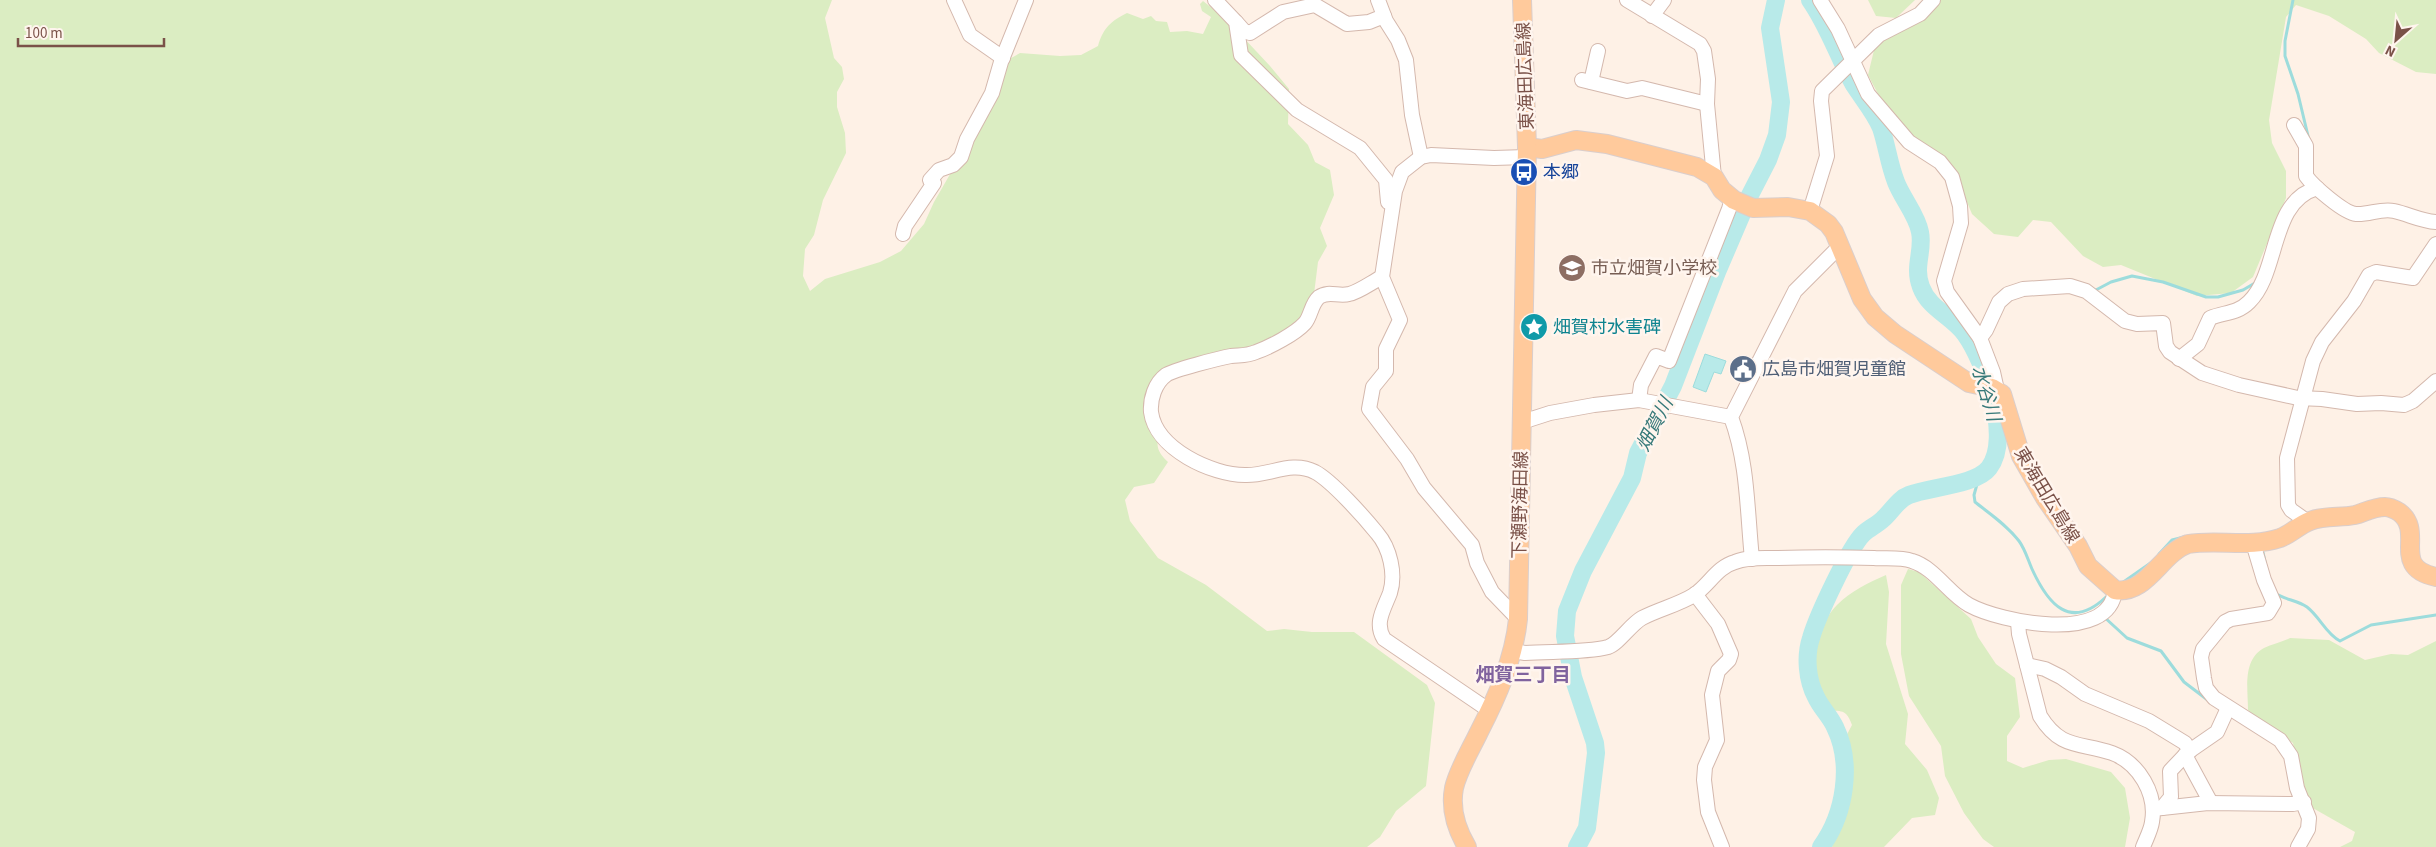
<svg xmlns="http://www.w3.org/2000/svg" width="2436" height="847" font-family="'Source Sans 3','Noto Sans JP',sans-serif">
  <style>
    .green { fill: #dbedc2 }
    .water { fill: #b8eae9; stroke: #9ddcdc }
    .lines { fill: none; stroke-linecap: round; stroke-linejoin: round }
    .stream { stroke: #9ddcdc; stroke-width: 3 }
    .river { stroke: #b8eae9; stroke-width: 18 }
    .minor-casing { stroke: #d4b8ad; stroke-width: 16 }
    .major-casing { stroke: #dacecc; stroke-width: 20 }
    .minor { stroke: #fff; stroke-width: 14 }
    .major { stroke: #ffca9c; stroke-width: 18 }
    .labels { text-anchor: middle; stroke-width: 5; stroke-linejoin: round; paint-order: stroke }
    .street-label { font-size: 18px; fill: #7a5148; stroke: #fff5ee }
    .transit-label { font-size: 18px; fill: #164399; stroke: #fff5ee; text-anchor: start }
    .education-label { font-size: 18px; fill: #785e54; stroke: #fff5ee; text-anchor: start }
    .culture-label { font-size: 18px; fill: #0d838f; stroke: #fff5ee; text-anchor: start }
    .service-label { font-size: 18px; fill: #4e5e75; stroke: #fff5ee; text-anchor: start }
    .water-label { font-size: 19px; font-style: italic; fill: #377979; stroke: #fff5ee }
    .neighbourhood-label { font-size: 19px; font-weight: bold; fill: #80639e; stroke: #fff5ee }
  </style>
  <rect width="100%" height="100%" fill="#fef1e6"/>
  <g class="green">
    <path d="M0,0H832L825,18L834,58L842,67L844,79L837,92V107L845,133L846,153L823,200L814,235L805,249L803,276L810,291L825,279L880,262L901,251L924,224L934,202L979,124L1004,62L1020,53L1060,56L1081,55L1098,46C1103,28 1111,21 1127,13L1143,19L1151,16L1156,21L1167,22L1170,32L1187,31L1203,34L1211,17L1202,11L1200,4L1203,1L1227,20L1270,66L1289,89L1288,124L1308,145L1315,162L1330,170L1334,195L1320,228L1327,246L1318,262L1313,302L1291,329L1252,348L1158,377L1146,392L1144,403L1145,415L1158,438C1156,449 1160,454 1168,462L1154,483L1134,487L1125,500L1130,521L1158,558L1206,585L1267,631L1284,629L1312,632H1354L1427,685L1435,703L1426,786L1396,811L1380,837L1367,847H0Z"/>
    <polygon points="1868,0 1915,0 1896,18 1876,16"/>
    <polygon points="1939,0 2436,0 2436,74 2416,72 2379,53 2366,39 2329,16 2296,5 2286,17 2269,120 2272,143 2286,171 2286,198 2253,277 2231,293 2197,296 2121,265 2103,267 2083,256 2051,222 2033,220 2018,237 1994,234 1972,214 1952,166 1923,146 1909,141 1886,109 1868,75 1875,46"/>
    <polygon points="1908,569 1919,572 1971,619 1978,637 1996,664 2015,678 2020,717 2007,736 2007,761 2023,768 2049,760 2066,759 2111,772 2125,788 2130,818 2125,847 1994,847 1983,839 1964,813 1945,776 1941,746 1909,696 1901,654 1901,585"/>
    <path d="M1886,575L1889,592L1886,644L1908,714L1905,744L1927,770L1939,798L1935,815L1912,818L1884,847H1832L1841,817L1838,796L1846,770L1842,744L1852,725C1845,705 1839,714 1824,709C1821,702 1816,695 1815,687C1810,661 1818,624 1837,605C1851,591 1868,583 1886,575Z"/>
    <path d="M2290,638L2329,640L2365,660L2391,654L2408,655L2436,641V847H2340L2352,841L2355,832L2311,807L2301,788L2293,743L2261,722L2248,710C2248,689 2242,660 2264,648C2272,644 2282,642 2290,638Z"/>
  </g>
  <polygon class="water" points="1705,354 1726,361 1721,374 1714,372 1706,392 1693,387"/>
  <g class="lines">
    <g class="stream">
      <polyline points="2293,0 2285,41 2285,56 2298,94 2309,140"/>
      <polyline points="2094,291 2111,282 2132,276 2163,282 2206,297 2218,297 2243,290 2255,283"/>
      <path d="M1979,477L1974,495L1975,502C1990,514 2007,525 2019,541C2025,549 2028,560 2032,569C2048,604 2070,631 2106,597"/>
      <polyline points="2262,548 2266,566"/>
      <polyline points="2159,554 2172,540 2184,537"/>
      <polyline points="2122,583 2152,562"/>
      <path d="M2275,593C2285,600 2297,600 2307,607C2320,617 2326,634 2340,641L2371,625L2436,615"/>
      <polyline points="2103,616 2127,638 2161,651 2184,682 2209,701"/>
    </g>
    <g class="river">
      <path d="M1810,0C1829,27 1838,57 1854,85C1863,99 1875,113 1881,128C1887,146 1889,164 1896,182C1902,198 1917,215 1920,232C1924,251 1913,266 1921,287C1929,309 1952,316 1965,334C1985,362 2012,438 1989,468C1976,485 1930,487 1909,495C1898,499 1892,511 1883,519C1877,525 1869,528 1863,534C1849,548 1817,617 1811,638C1805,656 1807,680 1816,697C1821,708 1830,716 1835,727C1853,764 1845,814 1821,847"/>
      <polyline points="1577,847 1587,828 1596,753 1595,743 1573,677 1565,636 1567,611 1583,571 1632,478 1638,453 1673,386 1717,272 1750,195 1768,160 1777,135 1781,102 1770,28 1776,0"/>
    </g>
    <g class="minor-casing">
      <g id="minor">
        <polyline points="954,0 970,35 1003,58"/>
        <polyline points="1215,0 1236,22 1241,55 1297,110 1360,148 1386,180 1388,202"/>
        <polyline points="1378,0 1386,21 1398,40 1406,60 1412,115 1421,157"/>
        <polyline points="1627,0 1700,44 1704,51 1708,79 1707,104 1714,177"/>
        <polyline points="1820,0 1838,29 1868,94 1909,142 1940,162 1952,177 1960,206 1961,223 1944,281 1947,292 1980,338 1993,372 1997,390"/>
        <polyline points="1652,16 1664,0"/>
        <polyline points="1236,22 1244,31 1250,33 1283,12 1315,5 1347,24 1369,22 1384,16"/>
        <polyline points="1582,80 1627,91 1642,88 1707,104"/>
        <polyline points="1591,82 1598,51"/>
        <path d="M2294,125L2306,146V176C2313,186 2344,213 2356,214C2369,215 2381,208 2394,211C2408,214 2421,221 2436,222"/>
        <polyline points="1810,211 1827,156 1821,101 1822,91 1879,35 1920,14 1933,0"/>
        <polyline points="903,234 905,226 934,183 930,180 939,170 953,165 961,157 967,139 992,93 1001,62 1026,0"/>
        <path d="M1382,277C1372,282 1359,292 1349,294C1338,297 1329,290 1319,297C1311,304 1311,316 1305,323C1295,334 1270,347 1256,352C1247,356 1240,355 1231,356C1220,358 1173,370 1166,375C1155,383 1150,399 1151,412C1156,449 1212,475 1245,475C1270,476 1291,460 1315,472C1332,481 1364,517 1377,533C1390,548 1396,574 1390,593C1384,609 1374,623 1384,639L1490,711"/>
        <polyline points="1980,338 1986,330 1999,302 2008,294 2023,289 2070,286 2086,291 2125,321 2137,324 2163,323 2166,346 2170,352 2202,373 2239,385 2298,398 2322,399 2357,404 2381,403 2404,405 2413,401 2436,381"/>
        <path d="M2179,359L2198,344L2210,318C2224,312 2237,314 2249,302C2280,272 2269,202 2317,188"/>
        <polyline points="1639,400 1641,385 1656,356 1669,361 1729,209 1732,198"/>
        <polyline points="1522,422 1550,413 1594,405 1639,400 1731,417"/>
        <polyline points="2308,522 2291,510 2288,505 2287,458 2313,361 2322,342 2354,301 2369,275 2376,272 2413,278 2436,244"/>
        <polyline points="2253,543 2264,580 2274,603 2268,613 2231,619 2225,622 2203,649 2201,657 2204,678 2206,688 2214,698 2280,740 2291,756 2297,788 2309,818 2308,829 2298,847"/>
        <path d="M1752,559C1747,510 1748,463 1731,417L1795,291L1840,246"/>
        <polyline points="1695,594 1718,624 1731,654 1729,660 1718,671 1712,695 1717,740 1705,767 1704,780 1708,812 1722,847"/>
        <polyline points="1518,619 1492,592 1477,563 1472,545 1424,488 1407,459 1369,409 1373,387 1386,371 1386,349 1400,320 1382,277 1395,191 1402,172 1421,157 1431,155 1494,158 1527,157"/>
        <path d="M2018,622L2019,634L2040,716C2061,750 2080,742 2112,753C2139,763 2157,794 2152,822C2151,830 2146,839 2143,847"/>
        <path d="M1513,651L1525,653C1550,651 1585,653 1608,647C1618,644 1631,624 1642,618C1659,609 1678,605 1694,595C1709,585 1717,567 1735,562C1747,557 1763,558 1776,558C1809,557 1842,557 1874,558C1886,559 1901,557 1912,561C1935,568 1948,593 1969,605C2000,622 2110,645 2115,590"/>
        <polyline points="2027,665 2045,669 2061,677 2085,694 2149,721 2185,743 2190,751"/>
        <polyline points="2185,755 2211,803"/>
        <polyline points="2162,808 2171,797 2170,771 2188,752 2217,732 2228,708"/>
        <polyline points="2153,809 2208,803 2293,804 2304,802"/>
      </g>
    </g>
    <g class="major-casing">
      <g id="major">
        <path d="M1527,147L1542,149L1576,140L1607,144L1697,167L1714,177L1722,190L1734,200L1753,208L1788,207L1810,211L1828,224L1834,232L1862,299L1875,317L1895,334L1969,383L1992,388L2002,394L2021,456L2045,498L2078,546L2088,566L2115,590C2147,595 2161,553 2188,544C2218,539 2250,548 2280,538C2291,534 2299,525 2310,521C2324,515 2340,518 2355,515C2365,512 2374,507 2385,507C2390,507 2394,509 2399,512C2426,532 2389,567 2436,577"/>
        <path d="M1467,847C1457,830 1450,809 1454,788C1458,770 1471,749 1479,732C1497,697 1514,659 1518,619L1527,147L1522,0"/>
      </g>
    </g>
    <use href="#minor" class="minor"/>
    <use href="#major" class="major"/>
  </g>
  <defs>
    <g id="bus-disc" transform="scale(1.4375)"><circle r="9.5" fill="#1a4fb4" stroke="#fff5ee"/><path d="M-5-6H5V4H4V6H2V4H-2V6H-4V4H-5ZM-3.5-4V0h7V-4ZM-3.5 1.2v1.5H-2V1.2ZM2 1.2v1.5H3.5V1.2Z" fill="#fff"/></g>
    <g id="school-disc" transform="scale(1.4375)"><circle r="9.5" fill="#8d6e63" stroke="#fff5ee"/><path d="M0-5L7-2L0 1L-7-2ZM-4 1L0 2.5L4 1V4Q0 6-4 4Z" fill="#fff"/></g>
    <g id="sight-disc" transform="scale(1.4375)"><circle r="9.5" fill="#0f9aa8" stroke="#fff5ee"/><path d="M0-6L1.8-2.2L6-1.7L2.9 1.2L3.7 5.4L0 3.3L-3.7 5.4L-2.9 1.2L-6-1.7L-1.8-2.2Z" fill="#fff"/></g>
    <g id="civic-disc" transform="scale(1.4375)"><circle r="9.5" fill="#5c6f8a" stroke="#fff5ee"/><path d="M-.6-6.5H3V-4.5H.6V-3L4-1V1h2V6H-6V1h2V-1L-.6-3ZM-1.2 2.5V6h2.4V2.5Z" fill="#fff"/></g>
  </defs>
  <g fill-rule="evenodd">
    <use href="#bus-disc" x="1524" y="172"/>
    <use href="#school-disc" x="1572" y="268"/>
    <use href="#sight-disc" x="1534" y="327"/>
    <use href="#civic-disc" x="1743" y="369"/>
  </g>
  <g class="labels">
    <g class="street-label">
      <text transform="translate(1525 76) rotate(-92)" y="6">東海田広島線</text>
      <text transform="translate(2047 495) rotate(59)" y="6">東海田広島線</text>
      <text transform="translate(1520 505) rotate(-89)" y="6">下瀬野海田線</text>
    </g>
    <g class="transit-label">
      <text x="1543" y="178">本郷</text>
    </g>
    <g class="education-label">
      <text x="1591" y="274">市立畑賀小学校</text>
    </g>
    <g class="culture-label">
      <text x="1553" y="333">畑賀村水害碑</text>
    </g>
    <g class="service-label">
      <text x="1762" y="375">広島市畑賀児童館</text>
    </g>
    <g class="water-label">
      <text transform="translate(1987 393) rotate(73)" y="7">水谷川</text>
      <text transform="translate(1654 424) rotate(-63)" y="7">畑賀川</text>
    </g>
    <g class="neighbourhood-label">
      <text x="1523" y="681">畑賀三丁目</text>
    </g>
  </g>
  <g transform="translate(2396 40) rotate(207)" stroke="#fff5ee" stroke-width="4" paint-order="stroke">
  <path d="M0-4L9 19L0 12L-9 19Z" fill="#7a5148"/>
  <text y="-8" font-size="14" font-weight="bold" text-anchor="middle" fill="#7a5148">N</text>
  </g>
  <path d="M18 38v8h146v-8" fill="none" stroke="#7a5148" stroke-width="2.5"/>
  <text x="25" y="38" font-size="15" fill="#7a5148" stroke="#fff5ee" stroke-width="4" paint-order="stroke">100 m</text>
</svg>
